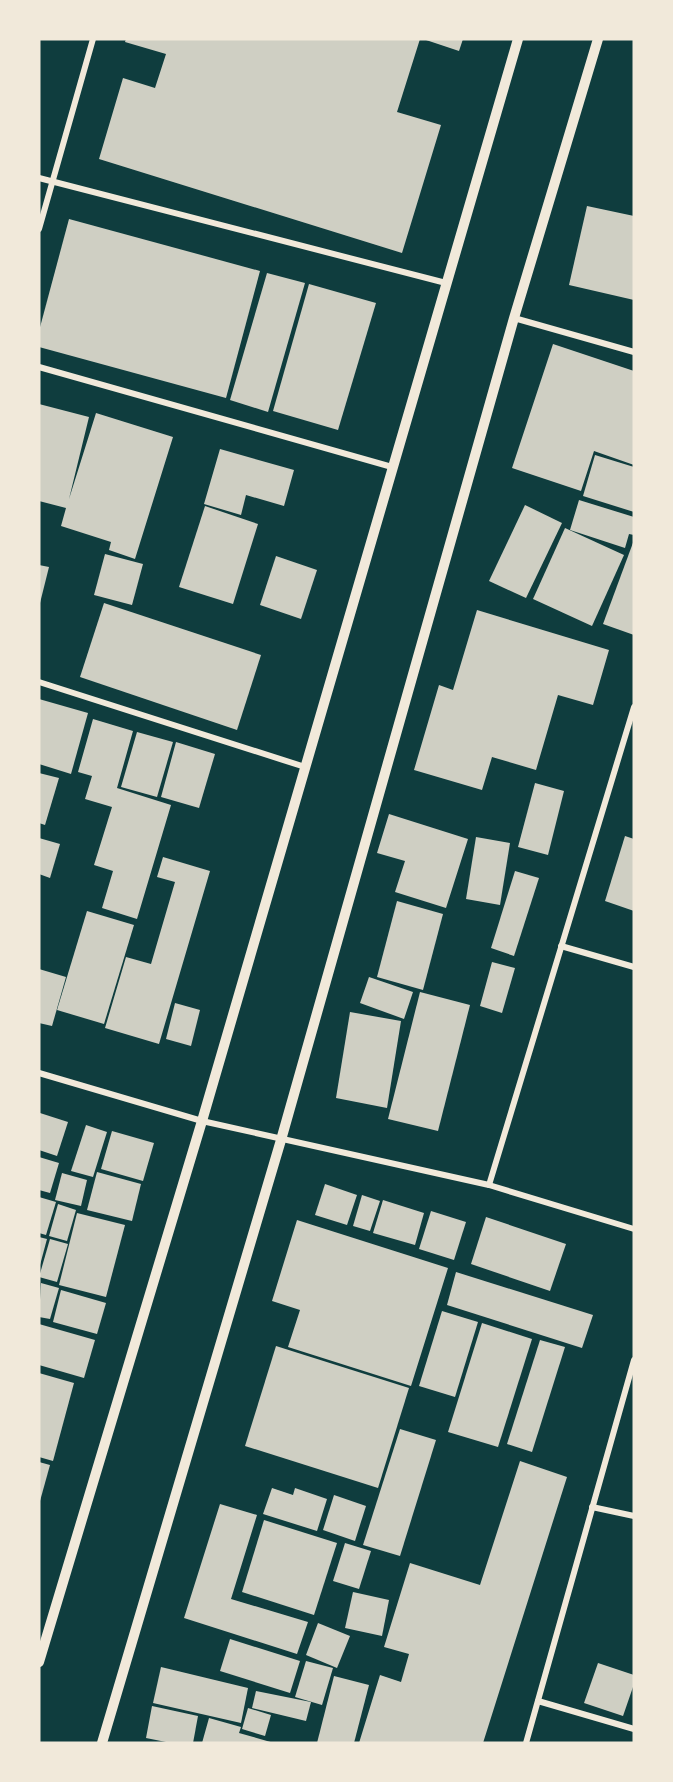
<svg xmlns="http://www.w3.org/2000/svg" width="673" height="1782" font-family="Figtree,sans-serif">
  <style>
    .building { fill: #cfcfc3 }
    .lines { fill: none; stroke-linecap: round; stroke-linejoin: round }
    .minor { stroke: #f1e9da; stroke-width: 6 }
    .tertiary { stroke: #f1e9da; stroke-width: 10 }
  </style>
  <rect width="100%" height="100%" fill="#0f3d3e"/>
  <g class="building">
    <polygon points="126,39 420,39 397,112 441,125 402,253 99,159 123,78 155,88 166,54 125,42"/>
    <polygon points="423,39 463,39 459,51"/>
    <polygon points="587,206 634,216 634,300 569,285"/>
    <polygon points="69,219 260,271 226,398 39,347 39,331"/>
    <polygon points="267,273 305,283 268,412 230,400"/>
    <polygon points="309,284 376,303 338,430 273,411"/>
    <polygon points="553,344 634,371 634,465 594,451 581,491 512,468"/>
    <polygon points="39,404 89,417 69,499 96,413 173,437 135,559 109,550 111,542 61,526 66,508 39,501"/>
    <polygon points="220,449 294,470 284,506 246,495 241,515 204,504"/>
    <polygon points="595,455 634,467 634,512 583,496"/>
    <polygon points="579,500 634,517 634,535 629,534 625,548 570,530"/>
    <polygon points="525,505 562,523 526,598 489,581"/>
    <polygon points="205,506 258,524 233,604 179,587"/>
    <polygon points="565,528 624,555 592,626 533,599"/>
    <polygon points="634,540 634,635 603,624"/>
    <polygon points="105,554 143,564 132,605 94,595"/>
    <polygon points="276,556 317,570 301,619 260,605"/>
    <polygon points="39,565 49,567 40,603 39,603"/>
    <polygon points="104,603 261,655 237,730 80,677"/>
    <polygon points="477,610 609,650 593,705 558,695 536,770 492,757 482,790 414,770 439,685 453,690"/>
    <polygon points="39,699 88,713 71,774 39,764"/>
    <polygon points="93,719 133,731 117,788 171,805 137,919 102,908 113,871 94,865 112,807 85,799 92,776 78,772"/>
    <polygon points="137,732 173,742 157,797 121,787"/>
    <polygon points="176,742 215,754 199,808 161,797"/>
    <polygon points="39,773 59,778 45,825 39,823"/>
    <polygon points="535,783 564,791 548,855 518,847"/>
    <polygon points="389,814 468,839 446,908 395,892 405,861 377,853"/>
    <polygon points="625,836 634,839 634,911 605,901"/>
    <polygon points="476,837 510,843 500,905 466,899"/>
    <polygon points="39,838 60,844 50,878 39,874"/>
    <polygon points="163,857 210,871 159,1044 105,1028 126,957 151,964 175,882 157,877"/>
    <polygon points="515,871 539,878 514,956 491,948"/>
    <polygon points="397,901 443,914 423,990 377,977"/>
    <polygon points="87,911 134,925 104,1024 57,1010"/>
    <polygon points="492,962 515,968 502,1013 480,1006"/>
    <polygon points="39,969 66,977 52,1026 39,1023"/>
    <polygon points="369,977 413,992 404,1019 360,1003"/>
    <polygon points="420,992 470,1005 438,1131 388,1119"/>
    <polygon points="175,1003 200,1010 191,1046 166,1039"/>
    <polygon points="350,1012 401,1021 387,1108 336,1098"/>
    <polygon points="40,1113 68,1122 57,1156 39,1150"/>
    <polygon points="86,1125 107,1132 93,1177 71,1171"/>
    <polygon points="112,1131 154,1143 143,1181 101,1169"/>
    <polygon points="39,1157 59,1163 50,1193 39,1190"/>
    <polygon points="97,1172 141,1184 132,1221 87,1210"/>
    <polygon points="62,1173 87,1180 81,1206 55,1200"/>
    <polygon points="325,1184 357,1195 347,1225 315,1215"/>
    <polygon points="362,1195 380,1201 370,1231 353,1226"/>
    <polygon points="39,1197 56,1202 46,1235 39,1233"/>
    <polygon points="383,1200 424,1213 415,1245 373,1233"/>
    <polygon points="58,1204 76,1210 67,1241 49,1236"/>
    <polygon points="431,1211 466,1222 454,1260 419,1249"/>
    <polygon points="77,1213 125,1225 106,1297 59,1285"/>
    <polygon points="486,1217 566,1244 550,1291 471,1264"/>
    <polygon points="297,1220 448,1268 411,1386 288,1347 300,1310 272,1301"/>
    <polygon points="39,1237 47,1239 40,1265 39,1265"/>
    <polygon points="50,1239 68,1244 57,1282 39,1277"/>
    <polygon points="456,1272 593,1315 582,1348 447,1305"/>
    <polygon points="41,1283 59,1288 50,1319 39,1317"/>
    <polygon points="61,1290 106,1303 97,1334 53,1322"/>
    <polygon points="442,1311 478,1322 455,1397 419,1386"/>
    <polygon points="482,1323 532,1339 498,1447 448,1432"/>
    <polygon points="39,1324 95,1340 84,1378 39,1365"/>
    <polygon points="540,1340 565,1347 532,1452 507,1444"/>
    <polygon points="276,1346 409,1388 378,1488 245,1446"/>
    <polygon points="39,1373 74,1383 53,1461 39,1457"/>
    <polygon points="400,1429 436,1440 400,1556 363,1545"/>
    <polygon points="520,1461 567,1477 483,1743 359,1743 380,1675 401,1682 409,1654 384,1647 410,1563 480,1585"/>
    <polygon points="39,1462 50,1465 40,1501 39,1501"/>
    <polygon points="272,1488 293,1495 295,1488 327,1499 317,1531 263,1514"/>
    <polygon points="334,1495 366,1506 355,1541 323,1530"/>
    <polygon points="220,1504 257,1515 231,1599 308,1622 297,1654 184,1618"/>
    <polygon points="264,1520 337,1543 314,1615 242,1592"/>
    <polygon points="345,1543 371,1551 359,1589 333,1581"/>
    <polygon points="353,1592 389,1600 382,1636 345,1628"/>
    <polygon points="318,1623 350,1636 337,1668 306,1655"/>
    <polygon points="230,1639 300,1661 290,1693 220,1671"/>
    <polygon points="306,1661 333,1668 322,1705 295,1697"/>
    <polygon points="598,1663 634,1675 634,1684 623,1716 584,1703"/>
    <polygon points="161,1667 248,1688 241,1723 153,1703"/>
    <polygon points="334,1676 369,1685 354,1743 317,1743"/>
    <polygon points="256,1691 311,1702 306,1721 252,1708"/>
    <polygon points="152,1706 198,1716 193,1743 171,1743 146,1738"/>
    <polygon points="248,1708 271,1715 265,1736 242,1729"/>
    <polygon points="209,1718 241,1727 239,1733 274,1743 202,1743"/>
  </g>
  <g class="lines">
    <g class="minor">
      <polyline points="39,178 446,283"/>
      <polyline points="39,229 93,39"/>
      <polyline points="514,318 634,352"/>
      <polyline points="39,367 392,467"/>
      <polyline points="39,682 305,767"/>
      <polyline points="561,946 634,967"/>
      <polyline points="39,1073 202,1121 489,1185 634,1229"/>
      <polyline points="489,1185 634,707"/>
      <polyline points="592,1507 634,1516"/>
      <polyline points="538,1701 634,1729"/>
      <polyline points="526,1743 634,1360"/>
    </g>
    <g class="tertiary">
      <polyline points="39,1662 202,1121 518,39"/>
      <polyline points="102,1743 281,1140 514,318 598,39"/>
    </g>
  </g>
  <rect width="673" height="1782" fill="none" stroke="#f1e9da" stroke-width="81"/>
</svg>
